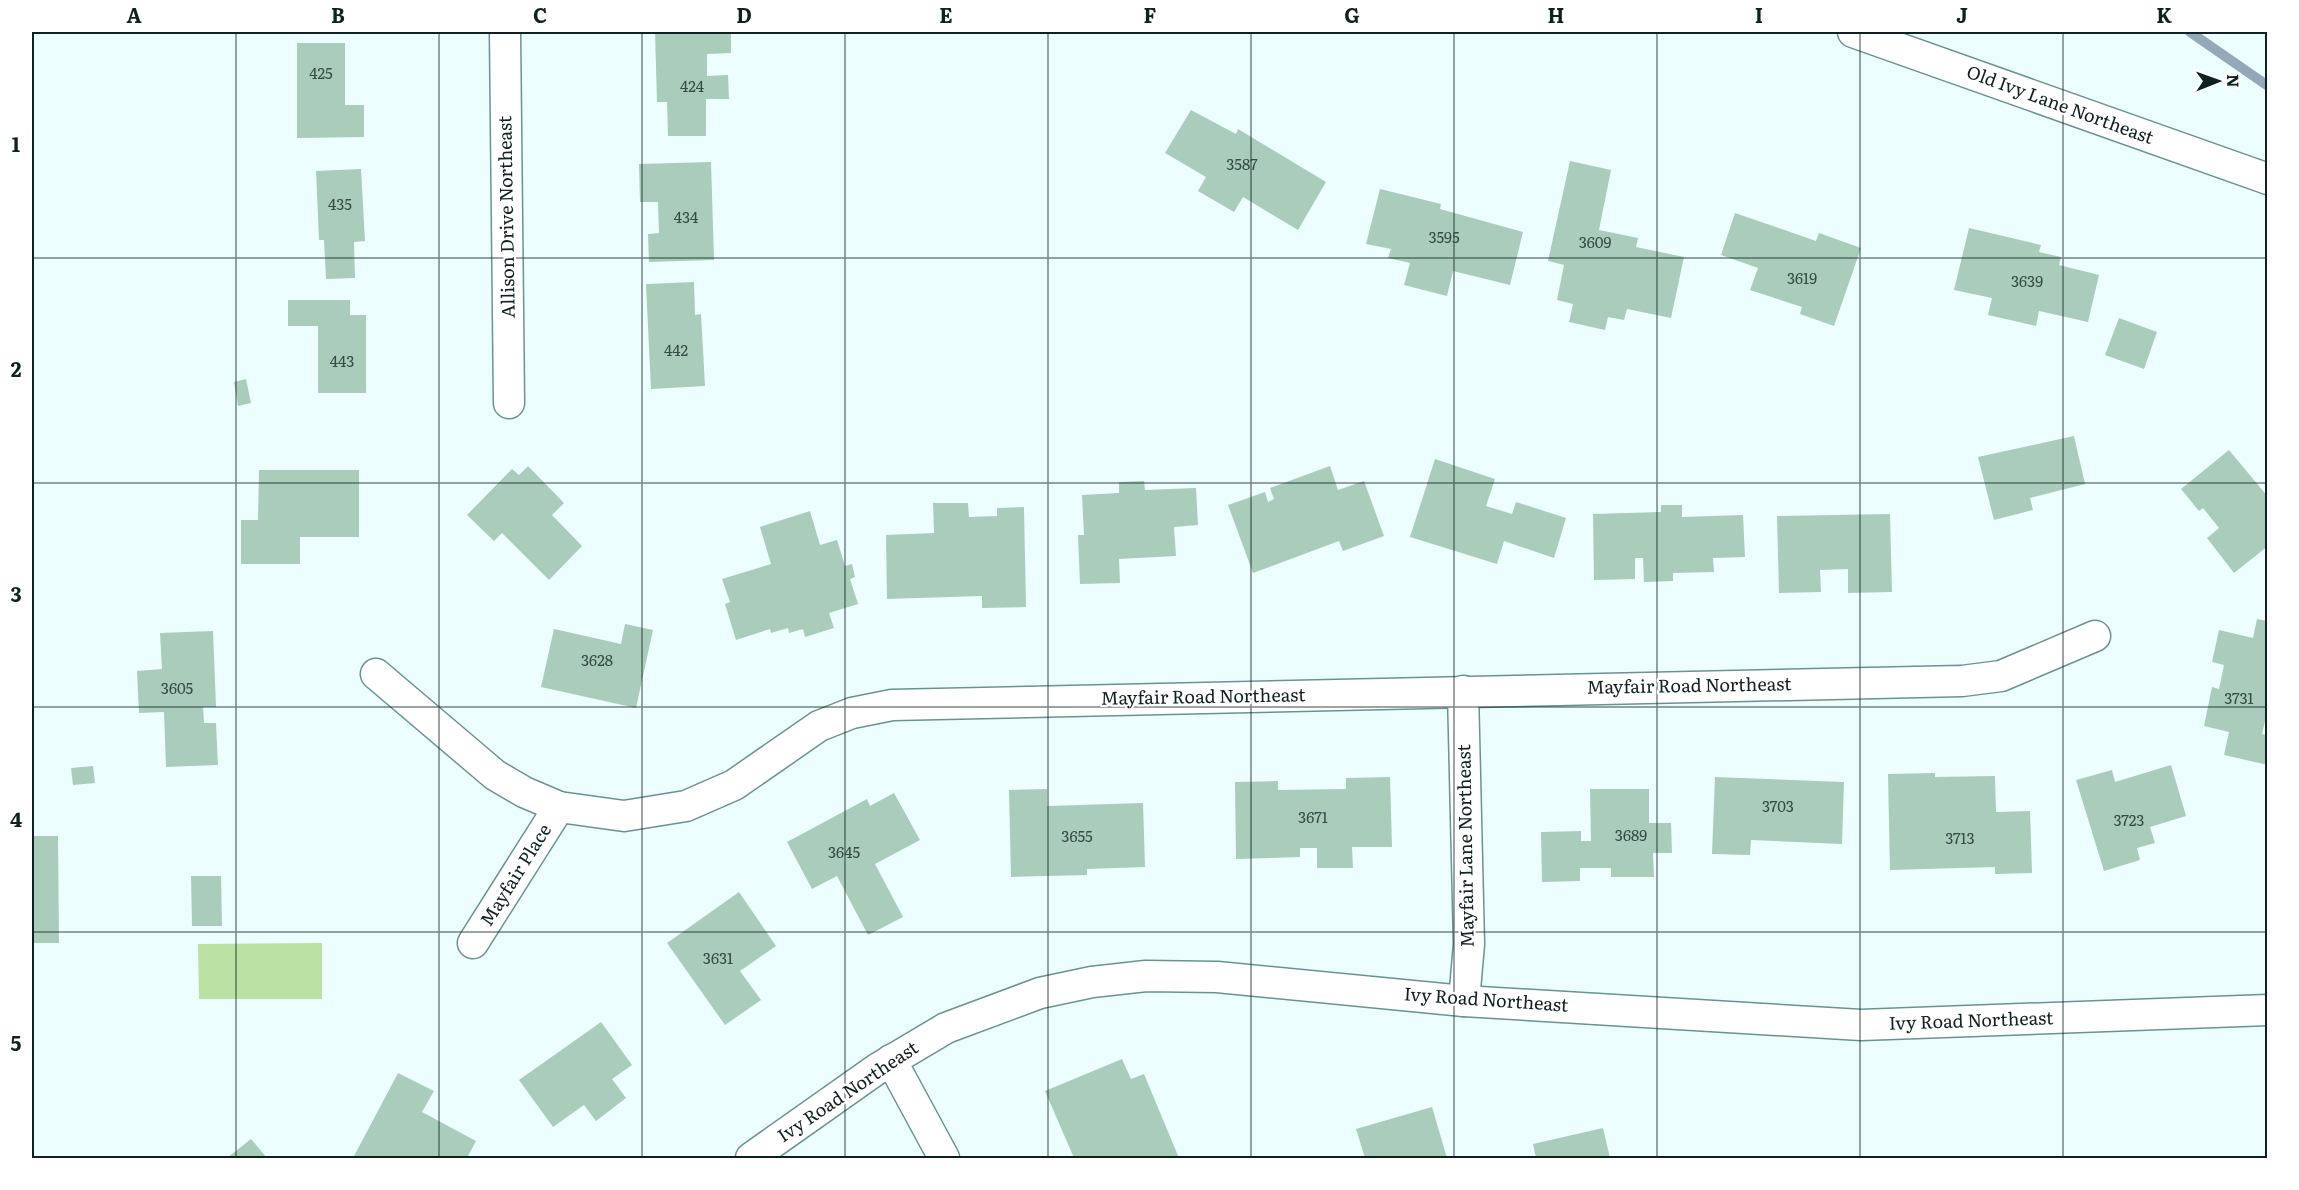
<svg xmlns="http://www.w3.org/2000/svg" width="2299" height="1190" font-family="Literata,serif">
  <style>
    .green { fill: #bbe1a4 }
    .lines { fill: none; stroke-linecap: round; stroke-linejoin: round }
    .stream { stroke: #93a8b8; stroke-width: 10 }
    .building { fill: #a9cdba }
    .minor-casing { stroke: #699391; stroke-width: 33 }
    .minor { stroke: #fff; stroke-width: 30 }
    .grid { fill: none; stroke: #102121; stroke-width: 1.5; stroke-opacity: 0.55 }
    .labels { text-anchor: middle; stroke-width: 4.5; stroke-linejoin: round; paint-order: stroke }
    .number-label { font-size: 15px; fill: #364c47 }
    .street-label { font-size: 18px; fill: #102121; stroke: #fff }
    .neatline { fill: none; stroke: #102121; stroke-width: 2 }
    .grid-label { font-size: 20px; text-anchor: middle; font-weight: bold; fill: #102121 }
  </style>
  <rect width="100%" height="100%" fill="#ecfefd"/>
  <polygon class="green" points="322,943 322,999 199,999 198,944"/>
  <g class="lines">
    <polyline class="stream" points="2190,32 2268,86"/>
  </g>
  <g class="building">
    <polygon points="655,32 731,32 731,53 707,54 707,76 728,75 729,99 706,99 706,136 668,136 667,102 657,102"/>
    <polygon points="297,43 345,43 345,105 364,105 364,137 297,138"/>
    <polygon points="1191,110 1236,134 1238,129 1326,182 1298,230 1243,197 1234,212 1198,191 1206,177 1165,153"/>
    <polygon points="1570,161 1611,170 1599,230 1638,238 1636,247 1684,257 1671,318 1627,309 1624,320 1608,317 1605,330 1569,322 1573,304 1557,300 1564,265 1548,261"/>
    <polygon points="711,162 714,260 649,262 648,234 659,233 658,202 640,202 639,164"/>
    <polygon points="361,169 365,241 354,242 355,278 326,279 324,240 319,240 316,171"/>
    <polygon points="1380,189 1441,204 1440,209 1523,232 1510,285 1453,271 1447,296 1404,285 1410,263 1388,258 1391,249 1366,244"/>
    <polygon points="1735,213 1816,241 1819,233 1861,248 1834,326 1800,314 1802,307 1750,290 1758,268 1721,255"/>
    <polygon points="1969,228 2041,245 2039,252 2061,257 2059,265 2099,275 2088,322 2039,311 2036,326 1988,315 1992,298 1954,290"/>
    <polygon points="694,282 695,315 701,314 705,386 651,389 646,284"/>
    <polygon points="288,300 350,300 350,315 366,315 366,393 318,393 318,326 288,326"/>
    <polygon points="2119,318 2157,332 2144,369 2105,355"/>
    <polygon points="246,379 251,403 238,406 234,382"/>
    <polygon points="2074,436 2085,484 2030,498 2033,510 1994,520 1978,457"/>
    <polygon points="2229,450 2268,497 2268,546 2234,573 2207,538 2219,528 2203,508 2199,511 2181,489"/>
    <polygon points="1435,459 1495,479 1486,506 1512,514 1516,502 1566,518 1554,558 1504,541 1497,564 1410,537"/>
    <polygon points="528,466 564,503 552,515 582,546 549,580 502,533 494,541 467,515 512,469 519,475"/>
    <polygon points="1330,466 1338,490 1364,481 1384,536 1343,551 1339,541 1253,573 1228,505 1265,492 1268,502 1274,499 1270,488"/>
    <polygon points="259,470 359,470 359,537 300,537 300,564 241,564 241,520 258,520"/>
    <polygon points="1144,481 1145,490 1196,488 1198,525 1174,527 1176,556 1119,559 1120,583 1080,584 1078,535 1084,535 1082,495 1119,493 1119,482"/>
    <polygon points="933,503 968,503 969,517 997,516 997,508 1024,507 1026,607 982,608 982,596 887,599 886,535 934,533"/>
    <polygon points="1661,505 1682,505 1682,517 1743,515 1745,557 1713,558 1714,572 1673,573 1673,581 1644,582 1643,558 1635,558 1635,579 1594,580 1593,514 1661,512"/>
    <polygon points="810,511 820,545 837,540 845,566 852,564 855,577 850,579 858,604 829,613 834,628 805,637 803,629 789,633 788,628 771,633 770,629 736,640 725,604 730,602 722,579 771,564 760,527"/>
    <polygon points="1890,514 1892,592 1848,593 1848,569 1820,570 1821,592 1779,593 1777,516"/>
    <polygon points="2257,619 2268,621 2268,709 2262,734 2268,735 2268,765 2224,755 2229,732 2204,726 2212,687 2219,689 2224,665 2212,662 2219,630 2253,638"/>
    <polygon points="625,624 653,630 636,708 541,687 554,629 621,644"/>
    <polygon points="213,631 216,707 203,707 204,723 216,723 218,765 166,767 164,712 139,713 137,671 162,669 160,633"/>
    <polygon points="2171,765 2186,816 2150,827 2155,843 2137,848 2140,860 2104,871 2076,780 2112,770 2115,782"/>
    <polygon points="93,766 95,783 73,785 71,768"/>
    <polygon points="1935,773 1935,777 1995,776 1996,812 2030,811 2032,873 1995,874 1995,867 1890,870 1888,774"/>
    <polygon points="1390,777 1392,847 1352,847 1353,868 1317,868 1317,848 1300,848 1300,857 1236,859 1235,782 1278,781 1278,790 1346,789 1346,778"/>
    <polygon points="1715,777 1844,782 1842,844 1751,840 1750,855 1712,854"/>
    <polygon points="1047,789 1047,806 1143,803 1145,867 1087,869 1087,875 1011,877 1009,790"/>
    <polygon points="1590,789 1649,789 1649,823 1671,823 1672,853 1653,853 1654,877 1611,877 1611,868 1580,868 1580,881 1542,882 1541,832 1581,831 1581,841 1591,841"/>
    <polygon points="894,793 920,840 875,864 903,917 868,935 837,876 812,889 787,842 867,799 870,806"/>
    <polygon points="32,836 58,836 59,943 32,943"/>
    <polygon points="191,876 221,876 222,926 192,926"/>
    <polygon points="739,892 776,946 740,971 761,1000 725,1025 667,943"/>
    <polygon points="601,1022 632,1065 612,1079 626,1098 596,1121 584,1105 553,1127 519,1080"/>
    <polygon points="1122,1059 1131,1079 1144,1074 1179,1158 1074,1158 1045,1091"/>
    <polygon points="398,1073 434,1091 422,1112 476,1141 467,1158 353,1158"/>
    <polygon points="1432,1107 1447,1158 1365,1158 1356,1129"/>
    <polygon points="1603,1128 1610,1158 1536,1158 1533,1144"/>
    <polygon points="251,1139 267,1158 227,1158"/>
  </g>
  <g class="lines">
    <g class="minor-casing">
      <g id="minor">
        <polyline points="505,32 509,403"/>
        <polyline points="1853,32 2268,179"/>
        <polyline points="376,674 495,775 524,792 559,807 624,816 686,806 734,785 819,726 852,713 892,705 1962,681 2001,676 2095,636"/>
        <polyline points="1463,691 1469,944 1464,1001"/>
        <polyline points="473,943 559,807"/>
        <polyline points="891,1060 944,1158"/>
        <polyline points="751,1158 877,1069 946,1028 1040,993 1092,982 1146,976 1217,977 1464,1001 1861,1025 2268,1010"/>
      </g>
    </g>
    <use href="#minor" class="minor"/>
  </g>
  <path class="grid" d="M236,32V1158M439,32V1158M642,32V1158M845,32V1158M1048,32V1158M1251,32V1158M1454,32V1158M1657,32V1158M1860,32V1158M2063,32V1158M32,258H2268M32,483H2268M32,707H2268M32,932H2268"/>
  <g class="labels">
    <g class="number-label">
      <text x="321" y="79">425</text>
      <text x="692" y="92">424</text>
      <text x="1242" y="170">3587</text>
      <text x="340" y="210">435</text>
      <text x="686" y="223">434</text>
      <text x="1444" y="243">3595</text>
      <text x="1595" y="248">3609</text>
      <text x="1802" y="284">3619</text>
      <text x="2027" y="287">3639</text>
      <text x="676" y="356">442</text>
      <text x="342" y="367">443</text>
      <text x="597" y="666">3628</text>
      <text x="177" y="694">3605</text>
      <text x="2239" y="704">3731</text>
      <text x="1778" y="812">3703</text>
      <text x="1313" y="823">3671</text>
      <text x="2129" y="826">3723</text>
      <text x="1631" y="841">3689</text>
      <text x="1077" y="842">3655</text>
      <text x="1960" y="844">3713</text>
      <text x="844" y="858">3645</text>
      <text x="718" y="964">3631</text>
    </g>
    <g class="street-label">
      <text transform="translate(2060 105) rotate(20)" y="6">Old Ivy Lane Northeast</text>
      <text transform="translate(507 217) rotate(-91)" y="6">Allison Drive Northeast</text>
      <text transform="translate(1689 686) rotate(-1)" y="6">Mayfair Road Northeast</text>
      <text transform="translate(1203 697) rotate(-1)" y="6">Mayfair Road Northeast</text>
      <text transform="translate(1466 846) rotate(-91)" y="6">Mayfair Lane Northeast</text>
      <text transform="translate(516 875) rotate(-58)" y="6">Mayfair Place</text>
      <text transform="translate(1486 1000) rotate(4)" y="6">Ivy Road Northeast</text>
      <text transform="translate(1971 1021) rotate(-2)" y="6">Ivy Road Northeast</text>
      <text transform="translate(848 1092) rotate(-34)" y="6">Ivy Road Northeast</text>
    </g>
  </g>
  <rect width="2299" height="1190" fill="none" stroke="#ffffff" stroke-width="66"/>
  <g transform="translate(2218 81) rotate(89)" stroke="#ffffff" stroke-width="4.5" paint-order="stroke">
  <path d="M0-4.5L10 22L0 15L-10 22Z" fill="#102121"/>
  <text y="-9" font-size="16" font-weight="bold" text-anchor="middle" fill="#102121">N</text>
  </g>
  <rect x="33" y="33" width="2233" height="1124" class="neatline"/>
  <g class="grid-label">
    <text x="134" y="23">A</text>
    <text x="338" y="23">B</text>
    <text x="540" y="23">C</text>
    <text x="744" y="23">D</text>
    <text x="946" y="23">E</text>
    <text x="1150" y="23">F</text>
    <text x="1352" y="23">G</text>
    <text x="1556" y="23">H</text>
    <text x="1759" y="23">I</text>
    <text x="1962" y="23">J</text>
    <text x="2164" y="23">K</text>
    <text x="16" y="152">1</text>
    <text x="16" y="377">2</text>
    <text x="16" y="602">3</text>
    <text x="16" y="827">4</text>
    <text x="16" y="1051">5</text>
  </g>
</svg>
